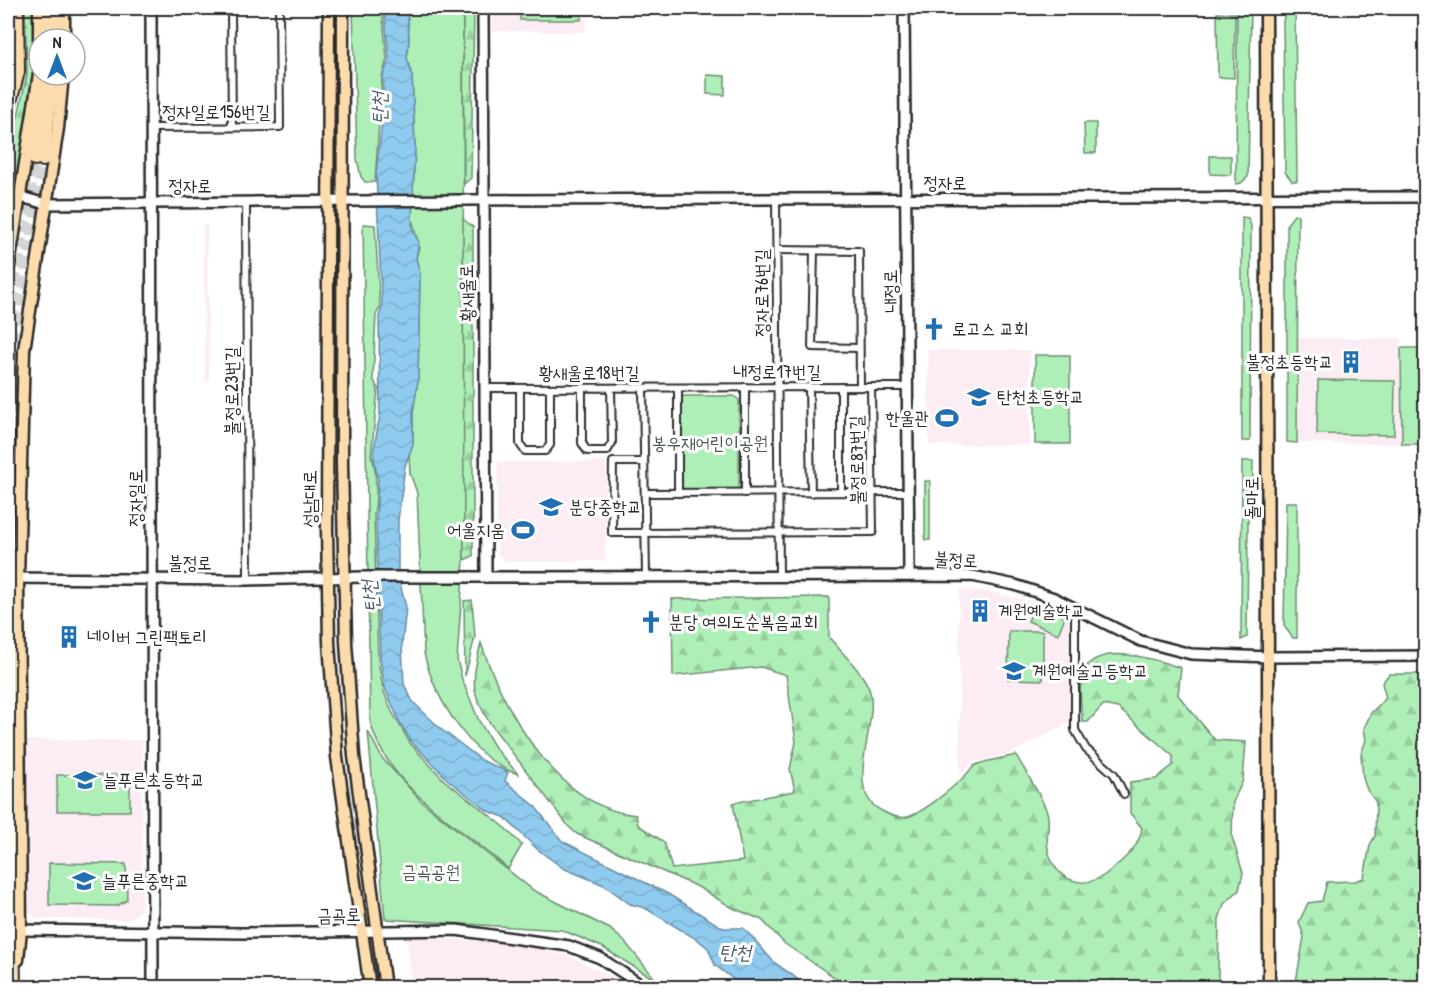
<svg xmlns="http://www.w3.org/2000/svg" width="1433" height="995" font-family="'Patrick Hand','Poor Story',sans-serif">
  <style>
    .built { fill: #fcecf4 }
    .green { fill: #aeefb7; stroke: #6c8d71; stroke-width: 1.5 }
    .forest { fill: url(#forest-firs); stroke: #6c8d71; stroke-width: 1.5 }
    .water { fill: url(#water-waves); stroke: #678ba1; stroke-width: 1.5 }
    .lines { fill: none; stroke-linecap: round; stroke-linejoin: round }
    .highway-tunnel { stroke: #d5d5d5; stroke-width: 12; stroke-dasharray: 12 6; stroke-linecap: butt }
    .street-casing { stroke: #2b2b2b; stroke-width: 10 }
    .secondary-casing { stroke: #2b2b2b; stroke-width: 14 }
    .primary-casing { stroke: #2b2b2b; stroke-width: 15 }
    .highway-casing { stroke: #2b2b2b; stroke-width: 16 }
    .street { stroke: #fff; stroke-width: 6 }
    .secondary { stroke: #fff; stroke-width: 9 }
    .primary { stroke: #fcdcac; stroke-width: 10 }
    .highway { stroke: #fcdcac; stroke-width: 12 }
    .secondary-bridge-casing { stroke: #2b2b2b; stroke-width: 14; stroke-linecap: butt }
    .secondary-bridge { stroke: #fff; stroke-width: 9 }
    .labels { text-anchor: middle; stroke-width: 6; stroke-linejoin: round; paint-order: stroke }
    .street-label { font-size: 18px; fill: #2b2b2b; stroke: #fff }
    .poi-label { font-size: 18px; fill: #2b2b2b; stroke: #fff; text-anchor: start }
    .park-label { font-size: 18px; fill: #4c5c4e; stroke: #fff }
    .water-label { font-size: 20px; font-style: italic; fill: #495b66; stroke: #fff }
  </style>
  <defs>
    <pattern id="forest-firs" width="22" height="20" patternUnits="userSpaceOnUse" patternTransform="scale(1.5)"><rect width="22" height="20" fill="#aeefb7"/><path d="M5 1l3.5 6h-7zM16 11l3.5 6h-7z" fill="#96cd9e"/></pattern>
    <pattern id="water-waves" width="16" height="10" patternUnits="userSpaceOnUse" patternTransform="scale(1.5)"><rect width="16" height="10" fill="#8fcbef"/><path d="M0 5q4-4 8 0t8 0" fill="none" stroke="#7caecd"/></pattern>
  </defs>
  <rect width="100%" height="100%" fill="#fff"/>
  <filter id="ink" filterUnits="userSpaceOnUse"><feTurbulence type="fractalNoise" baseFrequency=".0167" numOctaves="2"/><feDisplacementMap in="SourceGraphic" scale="12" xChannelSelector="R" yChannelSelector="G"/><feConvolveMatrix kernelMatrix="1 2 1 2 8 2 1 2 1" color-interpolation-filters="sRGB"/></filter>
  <g filter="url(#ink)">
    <g class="built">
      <polygon points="492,8 586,8 586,32 492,31"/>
      <polygon points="203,225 207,225 209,382 205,381"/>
      <polygon points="1297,338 1401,338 1402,444 1297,443"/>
      <polygon points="928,350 1030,350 1030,445 929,445"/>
      <polygon points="497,462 606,462 605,561 505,561 497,553"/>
      <polygon points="959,590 984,591 1034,602 1064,614 1069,619 1070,722 1012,753 975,762 960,773"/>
      <polygon points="27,740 142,740 142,908 130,920 36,919 27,910"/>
      <polygon points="407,937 514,943 572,957 633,987 412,987"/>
    </g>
    <g class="green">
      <polygon points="353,8 382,8 387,59 382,77 375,182 365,182 361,177 357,159"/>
      <path d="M407,8H463L464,560L457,660L462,679L479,721L496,749L518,774C472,760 434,698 424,653L417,493L410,473L409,454L413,444V412L418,381L420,274L416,258L419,247L412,219L415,146L412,77L407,58L409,40Z"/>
      <rect x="520" y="8" width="61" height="12"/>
      <polygon points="1237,8 1251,8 1248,177 1241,183 1236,184"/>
      <polygon points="1286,8 1295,8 1297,181 1292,181 1285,172 1283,21"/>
      <polygon points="1217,13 1235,13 1234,78 1218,77"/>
      <polygon points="707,75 725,76 725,95 707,94"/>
      <polygon points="1084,123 1096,123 1096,153 1085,153"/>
      <polygon points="1210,156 1231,156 1231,175 1210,174"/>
      <polygon points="1294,215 1298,215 1297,443 1287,442 1287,224"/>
      <polygon points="1242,217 1248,218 1251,226 1250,441 1242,441"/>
      <path d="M363,224L375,225L380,308L376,315L373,378L378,389L371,456C377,465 377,502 374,514L378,660L383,689L391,710L410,743L430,765L445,781L501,824L522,845L508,869C459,824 387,789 370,721Z"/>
      <polygon points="1401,348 1425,348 1425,444 1402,444"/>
      <rect x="1035" y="355" width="35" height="89"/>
      <polygon points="1318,380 1395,381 1394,435 1317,434"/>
      <polygon points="684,396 734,396 739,400 739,493 684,490 681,485 681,399"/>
      <polygon points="1242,461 1253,461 1252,511 1248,520 1247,637 1241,640"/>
      <rect x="925" y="481" width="5" height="59"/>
      <polygon points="1286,502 1297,502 1297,638 1293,638 1284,626"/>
      <polygon points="1035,605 1065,617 1058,634 1028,621"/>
      <polygon points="1009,631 1043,631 1043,680 1008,679"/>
      <polygon points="368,731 382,758 421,801 533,890 610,929 625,942 657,981 602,947 562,930 385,919"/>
      <rect x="57" y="775" width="73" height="36"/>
      <polygon points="49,863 126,864 127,900 117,906 49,905"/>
    </g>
    <g class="forest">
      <polygon points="25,8 35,8 34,76 8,234 8,160 27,75"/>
      <polygon points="463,8 474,8 471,178 464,184"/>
      <polygon points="463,219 473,227 473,556 464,560"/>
      <path d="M829,597V637C842,654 867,674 871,696C876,731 843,792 882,811C889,815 899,819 907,817C923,813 951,789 963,778C967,774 972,767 976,765C987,760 1004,758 1016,755C1026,773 1040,793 1047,812C1051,824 1045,837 1048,849C1055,882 1085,892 1110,871C1125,858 1139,848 1142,828L1130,813V782L1156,779L1173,765V756L1118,708L1103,705L1088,722H1082C1082,708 1078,688 1082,675C1094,639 1158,660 1181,668L1178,695L1215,740L1246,742L1243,780L1233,802L1232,837L1243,873L1239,890L1224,904L1219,919L1218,980L1228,981L1227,987H849L785,944L762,920L733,908L698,887L577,834L569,827L492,726C469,692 472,680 481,643C503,709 558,809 636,815L638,825L664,842L672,869L743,861L733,803L795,791L790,769L796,742L786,675L761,667L673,676L672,599Z"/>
      <polygon points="472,600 475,637 465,676 464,601"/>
      <polygon points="1389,674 1425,674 1425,987 1295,987 1304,937 1299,922 1308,903 1322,901 1327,882 1355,881 1364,878 1370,845 1375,836 1376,802 1367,790 1363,778 1361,754 1366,740 1364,728 1371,713 1386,698 1382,683"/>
    </g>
    <path class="water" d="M384,8H407L409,40L407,58L412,76L415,146L412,219L413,231L419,242L416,258L420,274L418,381L413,412V444L405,466L398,520V576L406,607L402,645L404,684L413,702L442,730L483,761L508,772L505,781L534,805L562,841L668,894L723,928H743C754,938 762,949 772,960C782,970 797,975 804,987H743L715,965L708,948L698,940L645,908L630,904L604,885L563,868L537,849L504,817L488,811L448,780L411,741L400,723L385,688L380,659L376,519L378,480L373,453L380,415L379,317L382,307L376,174L383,112V76L389,60Z"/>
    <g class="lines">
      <g class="highway-tunnel">
        <polyline points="8,321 34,164"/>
        <polyline points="9,612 14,350 43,160"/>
      </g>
      <g class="street-casing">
        <g id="street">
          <polyline points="231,8 232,127"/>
          <polyline points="151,128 280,127 279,8"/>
          <polyline points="776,198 779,575"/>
          <polyline points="246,202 248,580"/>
          <polyline points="777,250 859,251 860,387"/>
          <polyline points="814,251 812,347 859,348"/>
          <polyline points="745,387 745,493"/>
          <polyline points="809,387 811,493"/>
          <polyline points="485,388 909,387"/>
          <polyline points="520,388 520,444 525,451 545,451 550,445 550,388"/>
          <polyline points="582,388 582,443 587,451 607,451 612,443 611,388"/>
          <polyline points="643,388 646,576"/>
          <polyline points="678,388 678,493"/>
          <polyline points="644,462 613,462 612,533 873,532 871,387"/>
          <polyline points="841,492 841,387"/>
          <polyline points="645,493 907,492"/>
          <polyline points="1075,608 1075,730 1086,749 1114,774 1124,794"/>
        </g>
      </g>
      <g class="secondary-casing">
        <g id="secondary">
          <polyline points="151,8 153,988"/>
          <polyline points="483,8 486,577"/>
          <polyline points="904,8 909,574"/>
          <polyline points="21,197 46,204 360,201"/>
          <polyline points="465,200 1426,197"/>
          <polyline points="470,577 972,576 1015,585 1054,598 1141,641 1191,654 1270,657 1426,656"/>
          <polyline points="8,578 248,580 362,577"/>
          <polyline points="21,930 243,933 456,930 569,946 600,958 646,988"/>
        </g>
      </g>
      <g class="primary-casing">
        <g id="primary">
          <polyline points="39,8 39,39"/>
          <polyline points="329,8 327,529 329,642 337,757 370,988"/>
          <polyline points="343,8 342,463 346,642 354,756 385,988"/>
          <polyline points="1266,8 1269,988"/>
          <polyline points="64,39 64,8"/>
          <polyline points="8,272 39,74"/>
          <polyline points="18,960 21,930 18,578 24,350 58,128 63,75"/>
        </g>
      </g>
      <g class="highway-casing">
        <g id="highway">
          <polyline points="46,8 46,39"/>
          <polyline points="54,39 55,8"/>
          <polyline points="8,110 18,72 17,8"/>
          <polyline points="35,159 44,82"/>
          <polyline points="43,160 53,75"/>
          <polyline points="9,612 14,988"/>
        </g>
      </g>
      <use href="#street" class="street"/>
      <use href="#secondary" class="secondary"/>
      <use href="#primary" class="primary"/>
      <use href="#highway" class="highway"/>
      <g class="secondary-bridge-casing">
        <g id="secondary-bridge">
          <polyline points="360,201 465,200"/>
          <polyline points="362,577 470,577"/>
        </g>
      </g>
      <use href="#secondary-bridge" class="secondary-bridge"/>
    </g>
  </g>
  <defs>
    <g id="church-bare" transform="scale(1.8)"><path d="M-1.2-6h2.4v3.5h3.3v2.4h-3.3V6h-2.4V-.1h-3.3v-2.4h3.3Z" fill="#1f6fb2" stroke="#fff" stroke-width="2.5" paint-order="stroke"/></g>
    <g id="building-bare" transform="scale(1.8)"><path d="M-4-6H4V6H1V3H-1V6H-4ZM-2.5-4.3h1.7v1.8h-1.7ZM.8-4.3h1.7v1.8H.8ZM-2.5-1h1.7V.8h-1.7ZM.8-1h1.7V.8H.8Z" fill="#1f6fb2" stroke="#fff" stroke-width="2.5" paint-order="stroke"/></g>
    <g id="school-bare" transform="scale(1.8)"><path d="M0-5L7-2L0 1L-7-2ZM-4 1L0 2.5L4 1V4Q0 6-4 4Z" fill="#1f6fb2" stroke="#fff" stroke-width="2.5" paint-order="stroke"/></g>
    <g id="stadium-bare" transform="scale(1.8)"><path d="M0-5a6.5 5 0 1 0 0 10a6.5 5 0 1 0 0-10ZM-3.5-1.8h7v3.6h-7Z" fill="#1f6fb2" stroke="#fff" stroke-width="2.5" paint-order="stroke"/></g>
  </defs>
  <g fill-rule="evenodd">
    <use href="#church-bare" x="934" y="329"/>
    <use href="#building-bare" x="1351" y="362"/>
    <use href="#school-bare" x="979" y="397"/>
    <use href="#stadium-bare" x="947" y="418"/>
    <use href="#school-bare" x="551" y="507"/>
    <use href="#stadium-bare" x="523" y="530"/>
    <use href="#building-bare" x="980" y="611"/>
    <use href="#church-bare" x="651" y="622"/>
    <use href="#building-bare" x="69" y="637"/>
    <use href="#school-bare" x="1014" y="671"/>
    <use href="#school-bare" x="85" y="780"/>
    <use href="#school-bare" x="84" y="881"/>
  </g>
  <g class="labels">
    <g class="street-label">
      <text x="216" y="118">정자일로156번길</text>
      <text x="945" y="189">정자로</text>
      <text x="190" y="192">정자로</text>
      <text transform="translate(891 291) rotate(-91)" y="6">내정로</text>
      <text transform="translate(467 293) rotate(-91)" y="6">황새울로</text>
      <text transform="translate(762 293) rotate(-90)" y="6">정자로76번길</text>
      <text x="777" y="378">내정로17번길</text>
      <text x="589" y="379">황새울로18번길</text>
      <text transform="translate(232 391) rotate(-90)" y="6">불정로23번길</text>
      <text transform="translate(857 460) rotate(-91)" y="6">불정로87번길</text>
      <text transform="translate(136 498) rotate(-90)" y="6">정자일로</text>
      <text transform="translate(1252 498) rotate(-90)" y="6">돌마로</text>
      <text transform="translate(310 499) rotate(-90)" y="6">성남대로</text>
      <text transform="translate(956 560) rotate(3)" y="6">불정로</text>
      <text x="190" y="569">불정로</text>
      <text transform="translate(339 915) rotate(-1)" y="6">금곡로</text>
    </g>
    <g class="poi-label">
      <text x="952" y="335">로고스 교회</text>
      <text x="1333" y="368" text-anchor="end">불정초등학교</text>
      <text x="997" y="403">탄천초등학교</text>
      <text x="929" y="424" text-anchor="end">한울관</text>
      <text x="569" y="513">분당중학교</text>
      <text x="505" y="536" text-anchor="end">어울지움</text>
      <text x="998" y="617">계원예술학교</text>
      <text x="669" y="628">분당 여의도순복음교회</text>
      <text x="87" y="643">네이버 그린팩토리</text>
      <text x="1032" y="677">계원예술고등학교</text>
      <text x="103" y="786">늘푸른초등학교</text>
      <text x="102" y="887">늘푸른중학교</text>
    </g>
    <g class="park-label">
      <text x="710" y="449">봉우재어린이공원</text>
      <text x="431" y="878">금곡공원</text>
    </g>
    <g class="water-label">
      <text transform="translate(379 108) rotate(-90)" y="7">탄천</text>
      <text transform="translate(370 596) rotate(-97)" y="7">탄천</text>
      <text x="735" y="959">탄천</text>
    </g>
  </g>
  <rect width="1433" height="995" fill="none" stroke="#fff" stroke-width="30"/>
  <rect x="15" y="15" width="1403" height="965" fill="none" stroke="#2b2b2b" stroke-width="2" filter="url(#ink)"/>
  <g transform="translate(57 57)"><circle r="28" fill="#ffffff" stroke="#aaaaaa" stroke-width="1.5"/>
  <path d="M0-4.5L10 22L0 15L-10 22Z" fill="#1f6fb2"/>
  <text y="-9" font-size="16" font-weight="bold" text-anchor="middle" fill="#2b2b2b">N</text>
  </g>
</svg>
